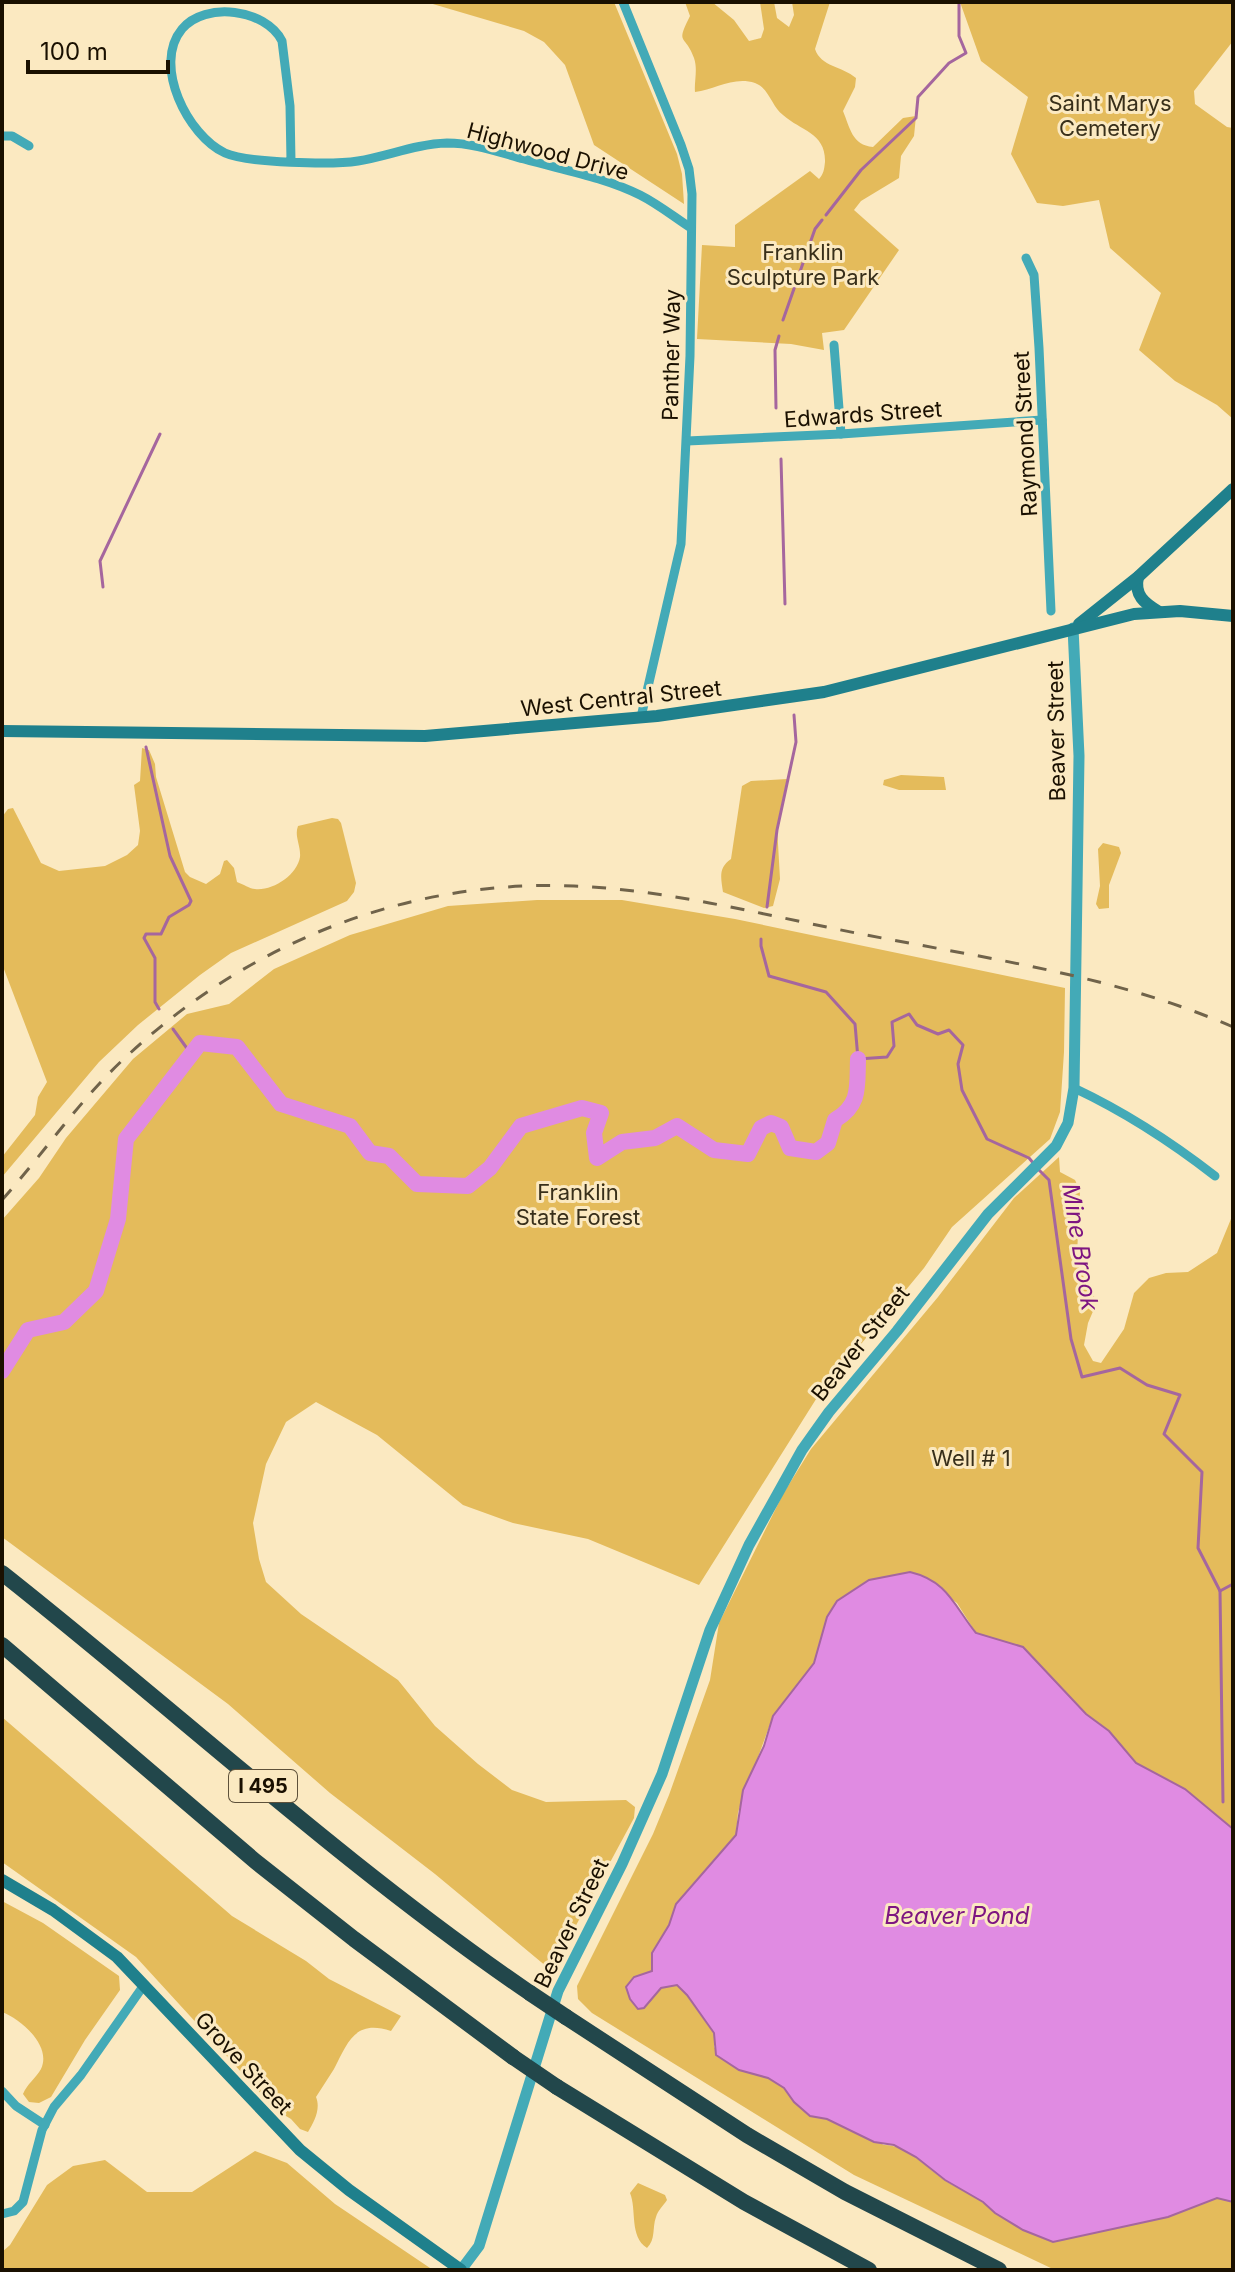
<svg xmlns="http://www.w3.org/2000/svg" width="1235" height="2272" font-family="Inter,sans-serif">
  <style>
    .green { fill: #e4bb5b }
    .water { fill: #e08be2; stroke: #a5669e; stroke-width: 2 }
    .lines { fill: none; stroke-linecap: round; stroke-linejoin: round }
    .stream { stroke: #a5669e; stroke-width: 3 }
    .river { stroke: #e08be2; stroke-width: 16 }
    .minor { stroke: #43aab7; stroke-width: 9 }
    .tertiary { stroke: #43aab7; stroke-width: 11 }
    .secondary { stroke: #1f808c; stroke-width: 12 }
    .motorway { stroke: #22474b; stroke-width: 16 }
    .rail { stroke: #70634a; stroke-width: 3; stroke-dasharray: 14 14; stroke-linecap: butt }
    .motorway-bridge { stroke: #22474b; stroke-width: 16 }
    .labels { text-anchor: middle; stroke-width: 6; stroke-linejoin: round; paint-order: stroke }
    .shield { fill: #fbe9c1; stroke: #5e513a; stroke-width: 2 }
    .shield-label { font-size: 20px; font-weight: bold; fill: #1a1000 }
    .park-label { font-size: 22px; fill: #382f1a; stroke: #fbe9c1 }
    .street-label { font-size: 22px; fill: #1a1000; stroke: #fbe9c1 }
    .water-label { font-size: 24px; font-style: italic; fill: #7e1581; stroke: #fbe9c1 }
  </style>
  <rect width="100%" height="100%" fill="#fbe9c1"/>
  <g class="green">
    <polygon points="426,2 614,2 677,154 682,174 684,204 594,145 565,65 544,42 524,31"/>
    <path d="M685,2H712L734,20L749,41L761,38L764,29L760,2H774L777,18L789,27L794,15L792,2H830L815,49C821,67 842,66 856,78L855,87L843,111C850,128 852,145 873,147L903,118L916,116L914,136L901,156L899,178L861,201L854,210L899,250L844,330L822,333L824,350L791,344L697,339L702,245L735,247V225L810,171L819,179C824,173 824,170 825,162C826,133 801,131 783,115C772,107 769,88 755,83C733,76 715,90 695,92C694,82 698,69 694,58C685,33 675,46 690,16Z"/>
    <polygon points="960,2 1233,2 1233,41 1194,91 1195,104 1227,127 1233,128 1233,419 1217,405 1175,381 1139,350 1161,293 1110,248 1099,200 1063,206 1037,203 1011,154 1028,97 981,61"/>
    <path d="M142,748L149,750L155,764L156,777L185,872L190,877L206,884L220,874L224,861L227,860L234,868L237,882C243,884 250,889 255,889C273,891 297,875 300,857C301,846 294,836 298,826L332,818L338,819L341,823L356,883L354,892L347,901L231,953L200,975L138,1025L99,1062L2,1177V1157L35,1115L38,1097L47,1082L2,964V817L8,809L13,808L41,863L59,871L105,866L127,855L138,845L140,831L134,785L140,781Z"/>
    <polygon points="901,775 944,777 946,790 899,790 883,785 884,780"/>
    <path d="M787,779L777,826L780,879L773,906L764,908L723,892C721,878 718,868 731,859L742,786L751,781Z"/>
    <polygon points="1103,843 1119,847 1121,853 1109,885 1109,908 1099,909 1096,904 1100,886 1098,849"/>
    <polygon points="537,900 622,900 735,919 1065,988 1064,1052 1060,1112 1050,1139 952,1227 924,1268 818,1396 699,1585 588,1539 513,1523 463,1505 377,1435 316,1402 286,1422 266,1464 253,1523 259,1559 266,1582 301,1614 398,1680 435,1726 478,1764 512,1790 546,1802 626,1800 635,1807 634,1818 560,1955 547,1967 435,1874 330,1793 228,1704 2,1537 2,1220 39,1178 66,1138 133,1059 187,1014 229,1004 274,969 350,935 448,906"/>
    <path d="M1059,1157L1060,1172L1075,1180L1080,1191L1077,1255L1079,1268L1097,1302L1088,1323L1084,1345L1093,1361L1101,1363L1124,1329L1134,1293L1149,1278L1166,1273L1188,1272L1217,1253L1233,1214V1829L1185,1789L1136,1763L1109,1731L1086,1714L1023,1647L976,1633L957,1603L913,1572L869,1580L837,1601L827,1617L814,1663L773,1716L738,1812L736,1835L676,1904L669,1925L652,1953V1971L634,1977L627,1989L638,2008L644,2007L661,1988L677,1985L687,1995L714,2034V2047L739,2070L768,2078L784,2088L794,2102L810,2116L827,2119L884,2145C907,2145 926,2167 943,2179C956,2188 970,2193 982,2202C1008,2221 1021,2231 1053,2242L1168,2217L1217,2198L1233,2202V2270H1055L854,2175L592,2013L578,1999L577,1986L653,1834L669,1795L710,1680L719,1623L783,1494L811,1449L938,1297L1014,1198Z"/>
    <path d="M2,1717L232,1916L306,1961L329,1979L401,2016L391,2031C355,2019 348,2042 334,2069C328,2078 322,2088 316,2097C321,2109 314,2122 308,2132L300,2129L291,2119L276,2110L136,1957L2,1862Z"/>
    <path d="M2,1901L43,1923L119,1976L120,1990L85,2040L51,2097L39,2103L29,2102L23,2094C27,2084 36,2078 41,2069C52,2046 21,2019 2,2012Z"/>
    <polygon points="255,2151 287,2163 335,2204 433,2270 2,2270 2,2252 10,2245 47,2185 73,2166 105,2160 147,2192 192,2192"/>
    <path d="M638,2183L665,2195L667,2200C663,2206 658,2210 656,2217C652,2228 656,2239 647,2248C629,2236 637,2210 630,2193Z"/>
  </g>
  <path class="water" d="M910,1572C948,1581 954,1606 976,1633L1023,1647L1086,1714L1109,1731L1136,1763L1185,1789L1233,1829V2202L1217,2198L1168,2217L1053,2242L1023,2230L995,2213L983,2202L945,2180L916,2157L894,2145L874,2142L827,2119L810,2116L794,2102L784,2088L768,2078L739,2070L716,2055L714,2033L687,1995L677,1985L661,1988L644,2008L638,2009L630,1999L626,1987L634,1977L652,1971V1953L669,1925L676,1904L736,1835L743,1790L764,1746L773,1716L814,1663L827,1617L837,1601L869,1580Z"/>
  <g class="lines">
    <g class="stream">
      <polyline points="826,215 861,170 916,118 918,97 949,63 966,53 959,36 959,2"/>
      <polyline points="783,320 815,229 822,220"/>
      <polyline points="776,408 775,350 779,336"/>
      <polyline points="781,459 785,604"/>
      <polyline points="103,587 100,561 160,434"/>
      <polyline points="146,747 170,856 191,901 189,905 169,917 161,934 146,934 144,938 155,958 155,1002 159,1009"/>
      <polyline points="767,907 777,830 796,742 794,715"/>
      <polyline points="761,939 761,946 769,976 826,992 855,1024 858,1059 887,1057 894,1046 892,1022 909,1014 917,1025 938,1034 949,1030 963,1045 958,1064 962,1090 987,1139 1029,1158 1034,1164"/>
      <polyline points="173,1029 191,1054"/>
      <polyline points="1039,1170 1049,1180 1071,1339 1082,1377 1120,1368 1147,1385 1180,1395 1164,1434 1202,1472 1198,1548 1220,1591 1233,1584"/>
      <polyline points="1220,1591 1223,1802"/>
    </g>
    <path class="river" d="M2,1371L28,1330L64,1322L96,1291L118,1219L126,1139L200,1043L237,1047L281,1104L350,1126L370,1153L389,1156L417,1184L468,1186L490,1168L521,1126L582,1108L601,1113L594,1133L597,1158L622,1142L655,1138L677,1126L714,1150L748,1154L761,1128L771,1123L781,1127L790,1148L816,1152L828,1143L835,1120C861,1105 857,1086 858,1059"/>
    <g class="minor">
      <polyline points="623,2 681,145 689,169 692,194 690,356 681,544 641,717"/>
      <polyline points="2,136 12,136 29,146"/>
      <path d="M291,161L290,106L282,41C266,9 205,1 182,29C152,65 188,136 225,153C247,163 333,165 358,161C388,156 416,144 447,143C474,143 498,152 524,159C563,170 604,177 640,195C658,204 674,217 691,228"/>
      <polyline points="1026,258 1034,275 1039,348 1051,611"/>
      <polyline points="834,345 841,434"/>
      <polyline points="687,441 841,434 1042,420"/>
      <path d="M1074,1088C1125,1112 1170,1141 1215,1176"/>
      <polyline points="2,2091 16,2106 45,2125"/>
      <polyline points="2,2214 14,2211 23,2202 42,2130 54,2107 81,2075 144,1985"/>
    </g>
    <polyline class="tertiary" points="461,2270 479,2246 558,1991 622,1864 662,1774 710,1630 749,1545 802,1450 829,1412 897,1331 988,1214 1056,1146 1068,1123 1074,1088 1079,756 1073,628"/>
    <g class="secondary">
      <path d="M1138,577C1134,595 1144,603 1159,612"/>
      <polyline points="1079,624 1138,577 1233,489"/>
      <polyline points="2,731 425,736 657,716 824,692 1134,614 1180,611 1233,616"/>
      <polyline points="2,1880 53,1910 117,1957 300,2150 349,2190 461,2270"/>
    </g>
    <g class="motorway">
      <path d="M2,1573C178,1712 344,1866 530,1993"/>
      <polyline points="2,1645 255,1861 354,1939 513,2057"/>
      <polyline points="566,2017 747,2135 845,2192 999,2270"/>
      <polyline points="557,2087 744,2202 869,2270"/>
    </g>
    <path class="rail" d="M2,1200C44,1153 80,1099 127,1056C248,943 407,879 574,886C669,890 764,915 856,933C983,958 1114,975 1233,1027"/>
    <g class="motorway-bridge">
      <polyline points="530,1993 566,2017"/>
      <polyline points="513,2057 557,2087"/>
    </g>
  </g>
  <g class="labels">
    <rect class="shield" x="229" y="1770" width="68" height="32" rx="6"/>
    <g class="shield-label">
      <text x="263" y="1793">I 495</text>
    </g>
    <g class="park-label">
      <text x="1110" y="111">Saint Marys<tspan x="1110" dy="25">Cemetery</tspan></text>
      <text x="803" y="260">Franklin<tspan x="803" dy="25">Sculpture Park</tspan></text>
      <text x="578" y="1200">Franklin<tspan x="578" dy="25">State Forest</tspan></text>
      <text x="971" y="1466">Well # 1</text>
    </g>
    <g class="street-label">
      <text transform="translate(548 151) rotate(15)" y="8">Highwood Drive</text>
      <text transform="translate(671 355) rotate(-89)" y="8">Panther Way</text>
      <text transform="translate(863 414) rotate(-4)" y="8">Edwards Street</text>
      <text transform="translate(1025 434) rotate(-93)" y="8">Raymond Street</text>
      <text transform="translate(621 698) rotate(-6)" y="8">West Central Street</text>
      <text transform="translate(1056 731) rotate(-91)" y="8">Beaver Street</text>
      <text transform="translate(860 1343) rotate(-51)" y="8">Beaver Street</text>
      <text transform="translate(571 1923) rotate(-64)" y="8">Beaver Street</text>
      <text transform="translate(244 2063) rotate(47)" y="8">Grove Street</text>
    </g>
    <g class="water-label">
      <text transform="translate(1080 1247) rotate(81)" y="8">Mine Brook</text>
      <text x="957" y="1924">Beaver Pond</text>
    </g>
  </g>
  <rect width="1235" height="2272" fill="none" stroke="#1a1000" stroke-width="8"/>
  <path d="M28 60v12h140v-12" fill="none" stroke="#1a1000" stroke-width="4"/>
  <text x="40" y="60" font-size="24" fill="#1a1000" stroke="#fbe9c1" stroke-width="6" paint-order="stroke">100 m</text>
</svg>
